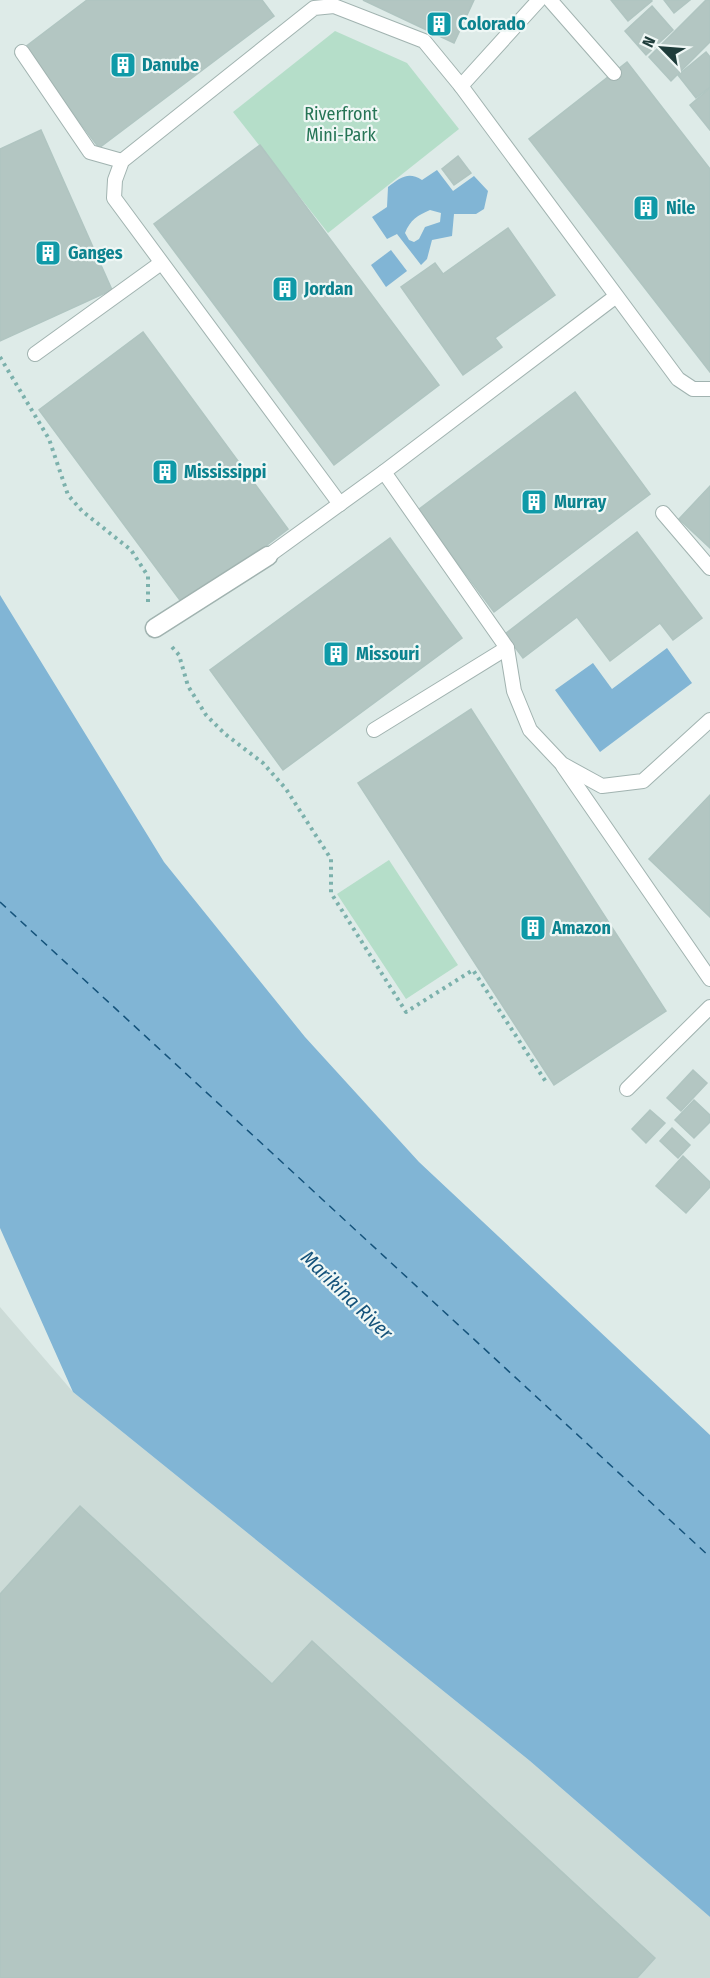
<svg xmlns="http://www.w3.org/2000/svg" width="710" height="1978" font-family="'Fira Sans Condensed',sans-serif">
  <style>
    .built { fill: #ccdbd7 }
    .green { fill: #b5dec9 }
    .water { fill: #81b5d5; fill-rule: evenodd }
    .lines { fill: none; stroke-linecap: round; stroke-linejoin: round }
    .ferry { stroke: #15537b; stroke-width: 1.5; stroke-dasharray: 8 6; stroke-linecap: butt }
    .building { fill: #b3c6c2; stroke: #b0c5c1; stroke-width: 1.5 }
    .service-casing { stroke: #a1b3b0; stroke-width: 16 }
    .pedestrian-casing { stroke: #a1b3b0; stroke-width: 21 }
    .path { stroke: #7cb1ac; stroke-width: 4; stroke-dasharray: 3 4.5; stroke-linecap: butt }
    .service { stroke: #fff; stroke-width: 14 }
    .pedestrian { stroke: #fff; stroke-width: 18 }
    .labels { text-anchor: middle; stroke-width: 4.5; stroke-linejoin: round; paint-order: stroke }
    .culture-label { font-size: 18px; font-weight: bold; fill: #0d838f; stroke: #eff7f5; text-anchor: start }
    .park-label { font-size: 18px; fill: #267556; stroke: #eff7f5 }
    .water-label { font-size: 20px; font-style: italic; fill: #15537b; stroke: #eff7f5 }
  </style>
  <rect width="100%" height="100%" fill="#deebe8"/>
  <polygon class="built" points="0,1307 73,1392 530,1761 710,1917 710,1978 0,1978"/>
  <g class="green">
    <polygon points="335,31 407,63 459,129 328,233 233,112"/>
    <polygon points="389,860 458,965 406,999 337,894"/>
  </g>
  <g class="water">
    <path d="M437,170L453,191L474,176L488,191L484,209L476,214H454L452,236L432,240L427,259L421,265L397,234L387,239L372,217L387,207L388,187C400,178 408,171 422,180ZM430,210L441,213L440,222L425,227L419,239L414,242L409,240L405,233C410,220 418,215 430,210Z"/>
    <polygon points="391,250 407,271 386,287 371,265"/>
    <polygon points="0,595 164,862 305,1037 419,1162 710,1435 710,1917 530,1761 73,1392 0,1228"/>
    <polygon points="667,648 692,683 600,752 555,690 593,663 612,689"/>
  </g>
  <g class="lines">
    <polyline class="ferry" points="0,902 710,1557"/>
  </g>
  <g class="building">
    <polygon points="87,0 262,0 274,16 99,148 24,48"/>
    <polygon points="363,0 474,0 454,43"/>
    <polygon points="611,0 651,0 652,1 628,21"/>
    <polygon points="664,0 690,0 674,13"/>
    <polygon points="706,0 710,0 710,42 671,81 649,57"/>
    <polygon points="652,6 673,30 646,55 625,31"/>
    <polygon points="706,52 710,57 710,87 696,98 678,75"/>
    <polygon points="627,62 710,169 710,372 529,139"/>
    <polygon points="710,88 710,130 690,105"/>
    <polygon points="41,130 112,290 0,341 0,149"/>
    <polygon points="260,145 439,385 334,465 154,224"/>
    <polygon points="458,156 471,173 454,185 442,169"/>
    <polygon points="508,228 555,295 495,338 502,347 463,375 401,287 435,263 443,274"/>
    <polygon points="143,332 288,529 185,607 39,410"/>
    <polygon points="575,392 650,494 494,612 418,510"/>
    <polygon points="710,486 710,548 679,519"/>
    <polygon points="637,532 702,618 673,640 660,623 610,661 577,617 523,658 505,634"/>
    <polygon points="390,538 462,638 283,770 210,670"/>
    <polygon points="471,709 666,1011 554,1085 358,783"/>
    <polygon points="710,795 710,917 649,859"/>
    <polygon points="693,1070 707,1083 681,1111 667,1098"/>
    <polygon points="694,1100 710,1115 710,1122 694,1138 675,1120"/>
    <polygon points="650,1110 665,1123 646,1143 632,1129"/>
    <polygon points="672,1128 690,1145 678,1158 660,1141"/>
    <polygon points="683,1156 710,1182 710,1187 686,1213 656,1186"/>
    <polygon points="80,1506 272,1684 312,1641 655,1958 637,1978 0,1978 0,1594"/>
  </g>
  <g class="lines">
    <g class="service-casing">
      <g id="service">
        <polyline points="550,0 614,73"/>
        <polyline points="22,52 90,152 122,161"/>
        <polyline points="461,86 539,0"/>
        <polyline points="35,354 161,263"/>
        <polyline points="384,472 507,648 514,691 530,730 562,764 602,786 643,781 710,720"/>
        <polyline points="340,504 114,198 115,180 122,161 314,8 334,6 424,41 461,86 678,379 693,389 710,389"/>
        <polyline points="663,513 710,568"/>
        <polyline points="268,556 384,472 615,297"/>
        <polyline points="374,730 507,648"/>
        <polyline points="563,766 710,979"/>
        <polyline points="627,1089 710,1007"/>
      </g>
    </g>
    <g class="pedestrian-casing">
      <polyline id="pedestrian" points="155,628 268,556"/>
    </g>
    <g class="path">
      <polyline points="0,357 49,439 68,495 82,511 131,550 148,576 148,605"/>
      <polyline points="172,647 179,655 188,686 206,715 225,734 263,763 286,789 331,859 331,893 406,1012 473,970 546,1082"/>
    </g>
    <use href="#service" class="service"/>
    <use href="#pedestrian" class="pedestrian"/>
  </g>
  <defs>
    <g id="building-square" transform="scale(1.35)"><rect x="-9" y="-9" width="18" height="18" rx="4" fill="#0f9aa8" stroke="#eff7f5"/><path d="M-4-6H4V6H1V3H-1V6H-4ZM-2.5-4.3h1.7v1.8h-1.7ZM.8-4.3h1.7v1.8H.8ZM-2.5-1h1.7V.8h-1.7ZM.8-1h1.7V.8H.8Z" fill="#fff"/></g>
  </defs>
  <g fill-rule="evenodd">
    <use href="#building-square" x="439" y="24"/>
    <use href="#building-square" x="123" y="65"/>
    <use href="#building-square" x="646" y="208"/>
    <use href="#building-square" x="48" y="253"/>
    <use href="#building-square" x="285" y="289"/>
    <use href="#building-square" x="165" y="472"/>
    <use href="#building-square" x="534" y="502"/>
    <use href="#building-square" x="336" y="654"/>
    <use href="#building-square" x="533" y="928"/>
  </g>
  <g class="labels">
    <g class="culture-label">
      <text x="458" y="30">Colorado</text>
      <text x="142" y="71">Danube</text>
      <text x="666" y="214">Nile</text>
      <text x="68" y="259">Ganges</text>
      <text x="304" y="295">Jordan</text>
      <text x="184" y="478">Mississippi</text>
      <text x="554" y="508">Murray</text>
      <text x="356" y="660">Missouri</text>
      <text x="552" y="934">Amazon</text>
    </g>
    <g class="park-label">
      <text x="341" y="120">Riverfront<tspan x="341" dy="21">Mini-Park</tspan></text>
    </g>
    <g class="water-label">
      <text transform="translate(347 1295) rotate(44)" y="7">Marikina River</text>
    </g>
  </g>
  <g transform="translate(662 48) rotate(295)" stroke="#eff7f5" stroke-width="4.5" paint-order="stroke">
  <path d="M0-4.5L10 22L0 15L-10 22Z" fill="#1e3c3a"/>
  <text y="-9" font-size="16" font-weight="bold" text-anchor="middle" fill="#1e3c3a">N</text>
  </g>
</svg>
